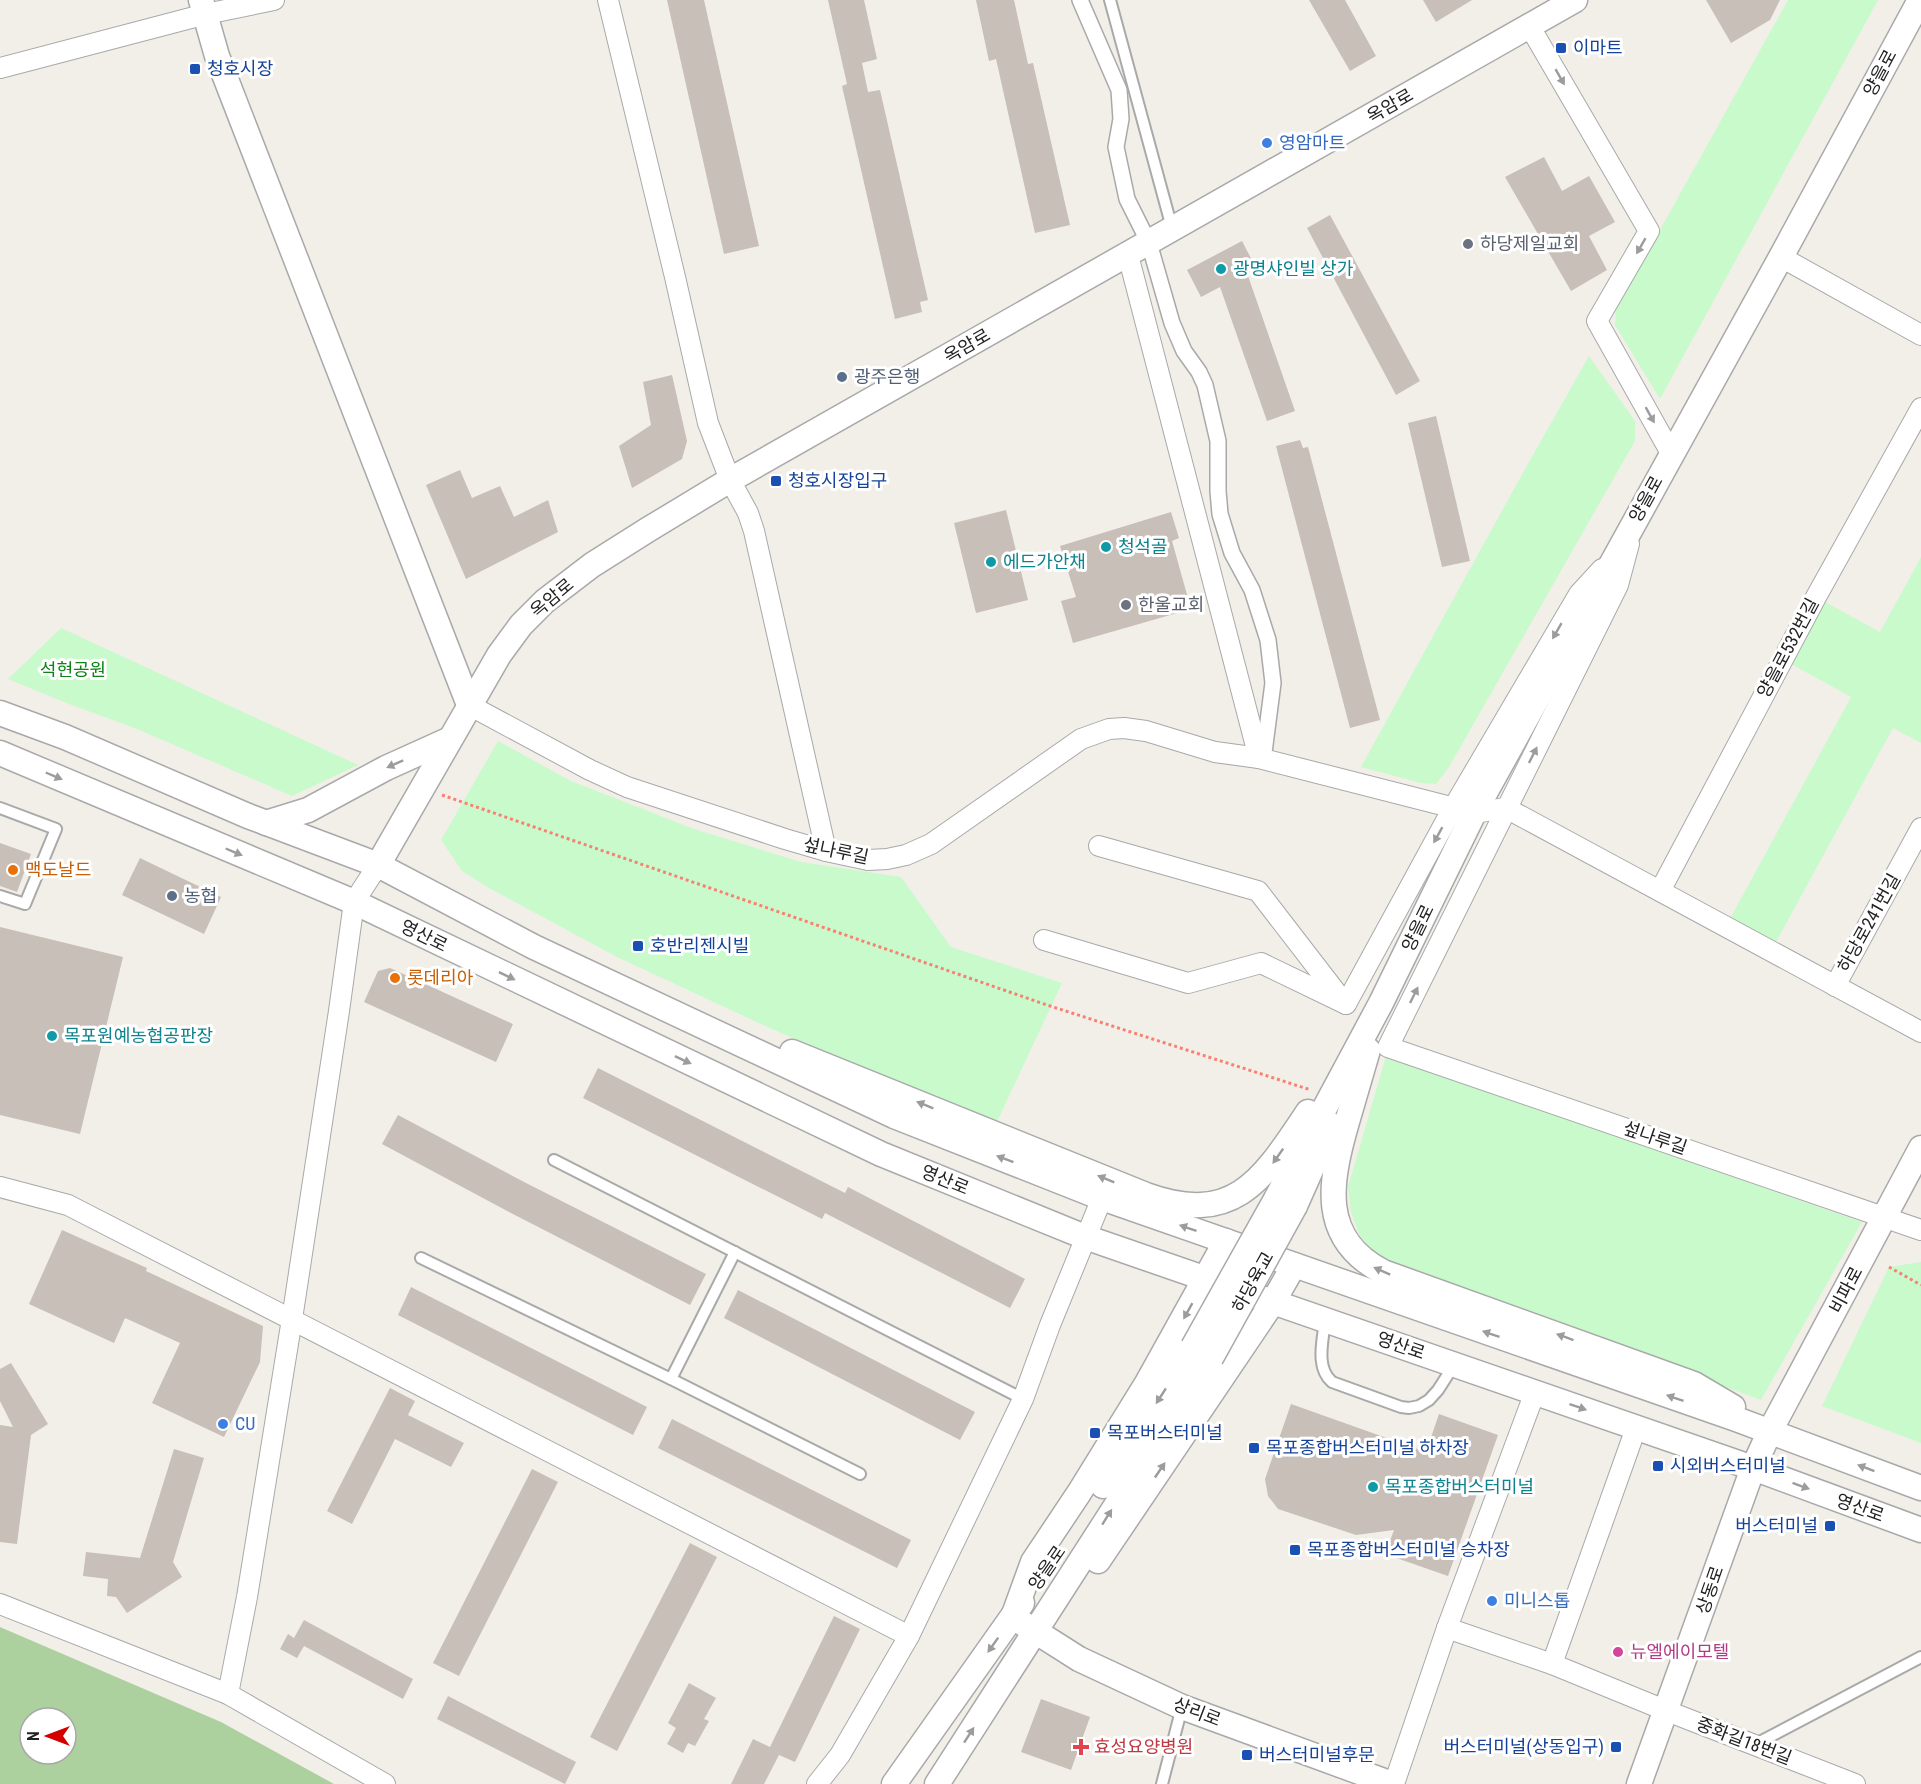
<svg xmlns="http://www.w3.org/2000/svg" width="1921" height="1784" font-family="'Roboto Condensed','Noto Sans KR',sans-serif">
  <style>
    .forest { fill: #add19e; fill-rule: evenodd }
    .park { fill: #c8facc }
    .building { fill: #c7bfb8 }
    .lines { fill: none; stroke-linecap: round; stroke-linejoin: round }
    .service-casing { stroke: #a9a9a9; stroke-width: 14 }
    .pedestrian-casing { stroke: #a9a9a9; stroke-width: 18 }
    .minor-casing { stroke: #a9a9a9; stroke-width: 22 }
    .tertiary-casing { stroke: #a9a9a9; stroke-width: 27 }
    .path { stroke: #fa8072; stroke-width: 3; stroke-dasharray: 3 3; stroke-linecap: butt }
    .service { stroke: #fff; stroke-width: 10 }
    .pedestrian { stroke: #fff; stroke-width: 15 }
    .minor { stroke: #fff; stroke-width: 20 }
    .tertiary { stroke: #fff; stroke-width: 24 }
    .tertiary-bridge-casing { stroke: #a9a9a9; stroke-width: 27; stroke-linecap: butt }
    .tertiary-bridge { stroke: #fff; stroke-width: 24 }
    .oneway { fill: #9c9c9c }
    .transit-dot { fill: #1a4fb4; stroke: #fff; stroke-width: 2 }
    .shop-dot { fill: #3f7fe0; stroke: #fff; stroke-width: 2 }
    .worship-dot { fill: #6b7280; stroke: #fff; stroke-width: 2 }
    .culture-dot { fill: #0f9aa8; stroke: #fff; stroke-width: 2 }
    .service-dot { fill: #5c6f8a; stroke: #fff; stroke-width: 2 }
    .food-dot { fill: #e8710a; stroke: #fff; stroke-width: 2 }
    .hotel-dot { fill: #d1479c; stroke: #fff; stroke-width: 2 }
    .health-dot { fill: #e0444e; stroke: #fff; stroke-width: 2 }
    .labels { text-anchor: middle; stroke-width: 6; stroke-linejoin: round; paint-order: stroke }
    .transit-label { font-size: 18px; fill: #164399; stroke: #fff; text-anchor: start }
    .street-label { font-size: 18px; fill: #222; stroke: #fff }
    .shop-label { font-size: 18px; fill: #366cbe; stroke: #fff; text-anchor: start }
    .worship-label { font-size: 18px; fill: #5b616d; stroke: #fff; text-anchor: start }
    .culture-label { font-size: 18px; fill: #0d838f; stroke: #fff; text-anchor: start }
    .service-label { font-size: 18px; fill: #4e5e75; stroke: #fff; text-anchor: start }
    .park-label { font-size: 18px; fill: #0c8416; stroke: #fff }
    .food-label { font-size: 18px; fill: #c56008; stroke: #fff; text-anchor: start }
    .hotel-label { font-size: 18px; fill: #b23c85; stroke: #fff; text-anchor: start }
    .health-label { font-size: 18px; fill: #be3a42; stroke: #fff; text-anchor: start }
  </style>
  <rect width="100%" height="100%" fill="#f2efe9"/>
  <path class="forest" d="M0,1627L221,1722L334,1784H0ZM30,1718H66V1754H30Z"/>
  <g class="park">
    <polygon points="1788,0 1878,0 1660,399 1615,325 1616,309"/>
    <polygon points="1589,356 1635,421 1635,441 1449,767 1436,784 1421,783 1361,767 1520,478"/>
    <polygon points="1921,557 1921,743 1893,728 1771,951 1726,926 1851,697 1782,659 1816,597 1880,632"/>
    <polygon points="61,628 358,765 292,796 137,729 69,704 8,679"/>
    <polygon points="498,741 571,781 694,829 801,862 901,877 951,947 1062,983 995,1126 763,1025 617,957 489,888 462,871 441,840"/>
    <polygon points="1386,1056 1862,1222 1761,1400 1391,1264 1372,1251 1359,1234 1351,1212 1348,1187"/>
    <polygon points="1921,1262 1921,1443 1822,1406 1889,1267"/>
  </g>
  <g class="building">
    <polygon points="667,0 704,0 759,246 724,254"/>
    <polygon points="828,0 864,0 877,59 862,63 868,92 880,90 928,300 920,302 922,312 895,319 842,86 847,84"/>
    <polygon points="976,0 1014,0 1028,64 1033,63 1070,225 1035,233 996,59 989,61"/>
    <polygon points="1309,0 1345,0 1376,56 1350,71"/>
    <polygon points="1423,0 1472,0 1436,22"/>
    <polygon points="1706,0 1780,0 1770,20 1731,43"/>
    <polygon points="1544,157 1562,191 1589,176 1615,222 1589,236 1607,270 1571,291 1505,177"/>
    <polygon points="1330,215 1420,381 1396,395 1307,228"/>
    <polygon points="1242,241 1256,268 1247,273 1295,411 1267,421 1220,287 1201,297 1187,270"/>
    <polygon points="672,375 687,441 682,459 632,488 619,446 651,425 643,382"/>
    <polygon points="1436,416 1470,561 1442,567 1408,423"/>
    <polygon points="1300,440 1303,448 1308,447 1380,720 1350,728 1276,446"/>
    <polygon points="460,470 472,498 500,486 514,517 548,500 558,532 466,579 426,485"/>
    <polygon points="1006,510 1028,600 976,613 954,523"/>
    <polygon points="1171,512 1179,538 1172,541 1191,609 1073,643 1061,601 1076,597 1060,546"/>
    <polygon points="0,843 31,854 17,892 0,886"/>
    <polygon points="140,858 221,897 204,934 122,895"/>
    <polygon points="0,927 123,957 80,1134 0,1115"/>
    <polygon points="390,968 513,1024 496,1062 364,1002 378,971"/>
    <polygon points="598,1068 845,1193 848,1187 1025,1279 1010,1308 825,1213 822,1219 583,1098"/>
    <polygon points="398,1115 526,1183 706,1274 690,1305 511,1213 382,1144"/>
    <polygon points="62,1230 147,1268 146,1271 263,1326 260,1362 224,1437 152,1403 180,1343 125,1318 114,1343 29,1304"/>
    <polygon points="411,1287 647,1407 633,1435 398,1315"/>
    <polygon points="738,1290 975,1412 960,1440 724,1318"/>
    <polygon points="11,1363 48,1424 31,1435 17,1544 0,1542 0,1425 13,1427 0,1401 0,1369"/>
    <polygon points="390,1388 415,1401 408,1415 464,1443 451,1467 395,1439 352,1524 327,1511"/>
    <polygon points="1291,1404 1426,1452 1439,1414 1498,1435 1448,1576 1385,1554 1394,1530 1356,1535 1278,1509 1268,1496 1265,1479"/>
    <polygon points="672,1419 911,1540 897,1568 658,1448"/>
    <polygon points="174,1449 204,1458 173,1562 182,1577 127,1613 116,1597 107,1596 108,1579 83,1576 86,1552 140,1558"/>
    <polygon points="532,1469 558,1482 459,1676 433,1663"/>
    <polygon points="690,1543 717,1557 617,1751 590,1737"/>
    <polygon points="834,1616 860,1629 795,1762 779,1755 764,1784 731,1784 753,1739 770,1747"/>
    <polygon points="304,1620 413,1679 403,1699 304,1646 297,1658 280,1649 288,1634 294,1638"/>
    <polygon points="689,1683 716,1698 704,1719 709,1721 695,1746 688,1743 683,1753 667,1744 676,1728 668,1723"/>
    <polygon points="448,1696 576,1762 565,1784 437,1719"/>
    <polygon points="1041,1699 1090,1717 1071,1770 1021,1752"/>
  </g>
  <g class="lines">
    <g class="service-casing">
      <g id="service">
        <polyline points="1110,0 1172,228"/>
        <polyline points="0,808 56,829 25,904 0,896"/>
        <polyline points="554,1160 1023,1399"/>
        <polyline points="421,1258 671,1379 860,1474"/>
        <path d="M1325,1320C1323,1341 1315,1367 1332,1382L1401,1407L1409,1408L1419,1406L1429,1400L1438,1390L1454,1365"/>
        <polyline points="671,1379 735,1252"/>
        <polyline points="1754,1745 1921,1657"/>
        <polyline points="1162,1784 1182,1707"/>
      </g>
    </g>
    <g class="pedestrian-casing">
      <polyline id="pedestrian" points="1080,0 1119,90 1121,119 1116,147 1127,199 1149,243 1172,323 1184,351 1199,372 1205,385 1218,441 1218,491 1220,514 1232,553 1252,590 1268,640 1273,683 1263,760"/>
    </g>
    <g class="minor-casing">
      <g id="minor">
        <polyline points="608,0 675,277 708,423 730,480 748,513 754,531 826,851"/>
        <polyline points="1530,27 1649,231 1597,321 1671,453"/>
        <polyline points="0,68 206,14 274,0"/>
        <polyline points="1128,255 1259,758"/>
        <polyline points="1781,257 1921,335"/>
        <polyline points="1629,544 1618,585 1388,1047 1921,1230"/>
        <polyline points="469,705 590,770 627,787 785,839 826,851 868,860 887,859 906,855 931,844 1081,739 1109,729 1124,728 1146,731 1215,752 1259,758 1474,813 1506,808 1921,1032"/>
        <polyline points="1099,846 1258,891 1342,1000"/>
        <polyline points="1660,891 1816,597 1921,408"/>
        <polyline points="1044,940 1188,983 1261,963 1346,1004"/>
        <polyline points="1835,986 1921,828"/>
        <polyline points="1346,1004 1453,808 1579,594 1602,569"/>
        <polyline points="0,1187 68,1205 909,1636"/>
        <polyline points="0,1604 228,1694 385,1784"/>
        <polyline points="1447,1628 1552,1664 1667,1711 1855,1784"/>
        <polyline points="1552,1664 1636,1428"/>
        <polyline points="228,1694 247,1597 292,1319 339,1011 354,902 378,865"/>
        <polyline points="817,1784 840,1755 909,1636 1023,1399 1050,1325 1102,1198"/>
        <polyline points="1394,1784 1447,1628 1535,1392"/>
      </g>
    </g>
    <g class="tertiary-casing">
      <g id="tertiary">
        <polyline points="201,0 217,56 469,705"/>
        <polyline points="0,713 65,737 248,816 378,865 534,947 894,1116 1102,1198 1736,1419 1921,1488"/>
        <polyline points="0,753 354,902 881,1154 1085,1237 1753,1468 1921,1530"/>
        <polyline points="266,823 308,810 386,768 448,740"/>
        <polyline points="378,865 499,655 521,625 545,601 592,565 649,529 730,480 1575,0"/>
        <path d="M1368,1050C1361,1074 1354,1098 1347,1122C1330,1181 1318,1238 1383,1272L1694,1384L1733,1407"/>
        <path d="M792,1052L1146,1195C1235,1227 1263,1179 1308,1112"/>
        <polyline points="1276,1199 1381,1003 1474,813 1781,257 1920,0"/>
        <polyline points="1295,1206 1331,1125"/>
        <polyline points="1226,1241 1147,1383 1079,1493 1033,1562 1013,1617 1079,1659 1182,1707 1392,1784"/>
        <polyline points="1103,1486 1193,1347"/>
        <polyline points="1098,1561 1273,1302 1294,1265"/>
        <polyline points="894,1784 1022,1603"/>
        <polyline points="937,1784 1211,1358"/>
        <polyline points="1639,1784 1753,1468 1770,1431 1921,1148"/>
      </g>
    </g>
    <g class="path">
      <polyline points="442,795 1047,1005 1311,1090"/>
      <polyline points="1889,1267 1921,1285"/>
    </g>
    <use href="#service" class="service"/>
    <use href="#pedestrian" class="pedestrian"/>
    <use href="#minor" class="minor"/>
    <use href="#tertiary" class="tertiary"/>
    <g class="tertiary-bridge-casing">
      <g id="tertiary-bridge">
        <polyline points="1193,1347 1276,1199"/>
        <polyline points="1211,1358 1295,1206"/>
      </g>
    </g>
    <use href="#tertiary-bridge" class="tertiary-bridge"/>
  </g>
  <defs><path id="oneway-solid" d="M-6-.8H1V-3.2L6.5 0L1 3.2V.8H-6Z" transform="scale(1.5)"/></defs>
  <g class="oneway">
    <use href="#oneway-solid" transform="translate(1560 77) rotate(60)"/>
    <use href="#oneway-solid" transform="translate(1641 246) rotate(120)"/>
    <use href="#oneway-solid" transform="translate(1650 415) rotate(61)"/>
    <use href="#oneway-solid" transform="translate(1557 631) rotate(120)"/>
    <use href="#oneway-solid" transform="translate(1533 755) rotate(-63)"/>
    <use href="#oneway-solid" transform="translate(395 764) rotate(156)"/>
    <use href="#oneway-solid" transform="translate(54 776) rotate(23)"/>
    <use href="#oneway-solid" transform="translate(1438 835) rotate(119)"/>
    <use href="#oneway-solid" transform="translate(234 852) rotate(23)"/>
    <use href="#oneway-solid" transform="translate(507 976) rotate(26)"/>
    <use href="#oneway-solid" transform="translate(1414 995) rotate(-64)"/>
    <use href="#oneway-solid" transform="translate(683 1060) rotate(25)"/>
    <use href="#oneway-solid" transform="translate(925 1105) rotate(-158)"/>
    <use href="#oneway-solid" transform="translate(1278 1156) rotate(125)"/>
    <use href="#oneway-solid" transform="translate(1005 1159) rotate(-159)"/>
    <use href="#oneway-solid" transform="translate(1106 1179) rotate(-158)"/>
    <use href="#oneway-solid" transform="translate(1188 1228) rotate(-161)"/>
    <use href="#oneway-solid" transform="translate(1382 1271) rotate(-156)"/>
    <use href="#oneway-solid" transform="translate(1188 1311) rotate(119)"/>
    <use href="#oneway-solid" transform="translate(1491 1334) rotate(-161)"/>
    <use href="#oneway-solid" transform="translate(1565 1337) rotate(-160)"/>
    <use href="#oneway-solid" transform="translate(1161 1396) rotate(123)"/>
    <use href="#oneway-solid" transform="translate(1675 1398) rotate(-161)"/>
    <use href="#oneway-solid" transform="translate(1578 1407) rotate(19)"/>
    <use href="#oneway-solid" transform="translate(1866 1468) rotate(-159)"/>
    <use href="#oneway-solid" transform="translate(1160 1470) rotate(-56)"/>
    <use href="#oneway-solid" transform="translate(1801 1486) rotate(20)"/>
    <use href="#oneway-solid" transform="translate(1107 1517) rotate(-58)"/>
    <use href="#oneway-solid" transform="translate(993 1645) rotate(125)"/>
    <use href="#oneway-solid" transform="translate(969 1735) rotate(-57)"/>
  </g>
  <g class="transit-dot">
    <rect x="1555" y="42" width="12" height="12" rx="3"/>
    <rect x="189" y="63" width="12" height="12" rx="3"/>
    <rect x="770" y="475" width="12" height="12" rx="3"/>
    <rect x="632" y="940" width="12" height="12" rx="3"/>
    <rect x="1089" y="1427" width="12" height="12" rx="3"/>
    <rect x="1248" y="1442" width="12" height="12" rx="3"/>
    <rect x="1652" y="1460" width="12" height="12" rx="3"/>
    <rect x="1824" y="1520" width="12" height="12" rx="3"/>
    <rect x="1289" y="1544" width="12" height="12" rx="3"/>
    <rect x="1610" y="1741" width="12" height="12" rx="3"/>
    <rect x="1241" y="1749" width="12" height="12" rx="3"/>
  </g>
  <g class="shop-dot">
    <circle cx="1267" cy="143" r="6"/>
    <circle cx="223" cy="1424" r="6"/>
    <circle cx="1492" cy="1601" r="6"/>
  </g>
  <g class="worship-dot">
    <circle cx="1468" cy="244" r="6"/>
    <circle cx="1126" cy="605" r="6"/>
  </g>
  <g class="culture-dot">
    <circle cx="1221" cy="269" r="6"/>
    <circle cx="1106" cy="547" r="6"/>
    <circle cx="991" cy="562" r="6"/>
    <circle cx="52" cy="1036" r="6"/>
    <circle cx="1373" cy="1487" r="6"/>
  </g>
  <g class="service-dot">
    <circle cx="842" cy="377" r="6"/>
    <circle cx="172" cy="896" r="6"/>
  </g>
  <g class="food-dot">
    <circle cx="13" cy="870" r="6"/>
    <circle cx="395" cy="978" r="6"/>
  </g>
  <circle class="hotel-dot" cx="1618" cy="1652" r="6"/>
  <path class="health-dot" d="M1078 1738h6v6h6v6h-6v6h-6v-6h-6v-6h6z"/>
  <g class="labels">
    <g class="transit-label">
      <text x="1573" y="54">이마트</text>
      <text x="207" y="75">청호시장</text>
      <text x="788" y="487">청호시장입구</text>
      <text x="650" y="952">호반리젠시빌</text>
      <text x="1107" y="1439">목포버스터미널</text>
      <text x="1266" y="1454">목포종합버스터미널 하차장</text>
      <text x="1670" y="1472">시외버스터미널</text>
      <text x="1818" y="1532" text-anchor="end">버스터미널</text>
      <text x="1307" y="1556">목포종합버스터미널 승차장</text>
      <text x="1604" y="1753" text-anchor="end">버스터미널(상동입구)</text>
      <text x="1259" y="1761">버스터미널후문</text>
    </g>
    <g class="street-label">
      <text transform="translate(1880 73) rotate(-62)" y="6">양을로</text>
      <text transform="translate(1390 106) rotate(-30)" y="6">옥암로</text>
      <text transform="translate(967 346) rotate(-30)" y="6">옥암로</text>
      <text transform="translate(1646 499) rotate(-61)" y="6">양을로</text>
      <text transform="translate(552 598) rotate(-40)" y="6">옥암로</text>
      <text transform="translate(1788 648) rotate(-62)" y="6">양을로532번길</text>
      <text transform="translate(836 851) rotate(12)" y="6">섶나루길</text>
      <text transform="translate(1869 923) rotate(-61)" y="6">하당로241번길</text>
      <text transform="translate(1418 928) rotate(-64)" y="6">양을로</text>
      <text transform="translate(424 936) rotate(26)" y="6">영산로</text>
      <text transform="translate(1655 1138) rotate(19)" y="6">섶나루길</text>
      <text transform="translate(945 1180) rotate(22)" y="6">영산로</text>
      <text transform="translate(1253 1282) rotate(-61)" y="6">하당육교</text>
      <text transform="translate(1846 1290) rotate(-62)" y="6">비파로</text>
      <text transform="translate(1401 1346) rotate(19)" y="6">영산로</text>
      <text transform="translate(1860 1508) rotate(20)" y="6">영산로</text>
      <text transform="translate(1047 1568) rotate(-55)" y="6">양을로</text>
      <text transform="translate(1710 1590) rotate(-71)" y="6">상동로</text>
      <text transform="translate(1197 1712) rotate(21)" y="6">상리로</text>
      <text transform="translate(1744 1741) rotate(21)" y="6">중화길18번길</text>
    </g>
    <g class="shop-label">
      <text x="1279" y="149">영암마트</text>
      <text x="235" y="1430">CU</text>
      <text x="1504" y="1607">미니스톱</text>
    </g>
    <g class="worship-label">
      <text x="1480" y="250">하당제일교회</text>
      <text x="1138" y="611">한울교회</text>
    </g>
    <g class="culture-label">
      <text x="1233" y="275">광명샤인빌 상가</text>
      <text x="1118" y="553">청석골</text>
      <text x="1003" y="568">에드가안채</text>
      <text x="64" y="1042">목포원예농협공판장</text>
      <text x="1385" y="1493">목포종합버스터미널</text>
    </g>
    <g class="service-label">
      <text x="854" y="383">광주은행</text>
      <text x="184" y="902">농협</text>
    </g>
    <g class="park-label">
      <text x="73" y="676">석현공원</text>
    </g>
    <g class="food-label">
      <text x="25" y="876">맥도날드</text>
      <text x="407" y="984">롯데리아</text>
    </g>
    <g class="hotel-label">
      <text x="1630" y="1658">뉴엘에이모텔</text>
    </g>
    <g class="health-label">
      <text x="1094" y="1753">효성요양병원</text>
    </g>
  </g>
  <g transform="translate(48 1736) rotate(270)"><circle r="28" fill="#ffffff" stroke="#a7a7a7" stroke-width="1.5"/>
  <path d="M0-4.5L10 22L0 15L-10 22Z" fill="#d40000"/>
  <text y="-9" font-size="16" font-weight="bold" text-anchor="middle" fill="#222222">N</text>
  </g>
</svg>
